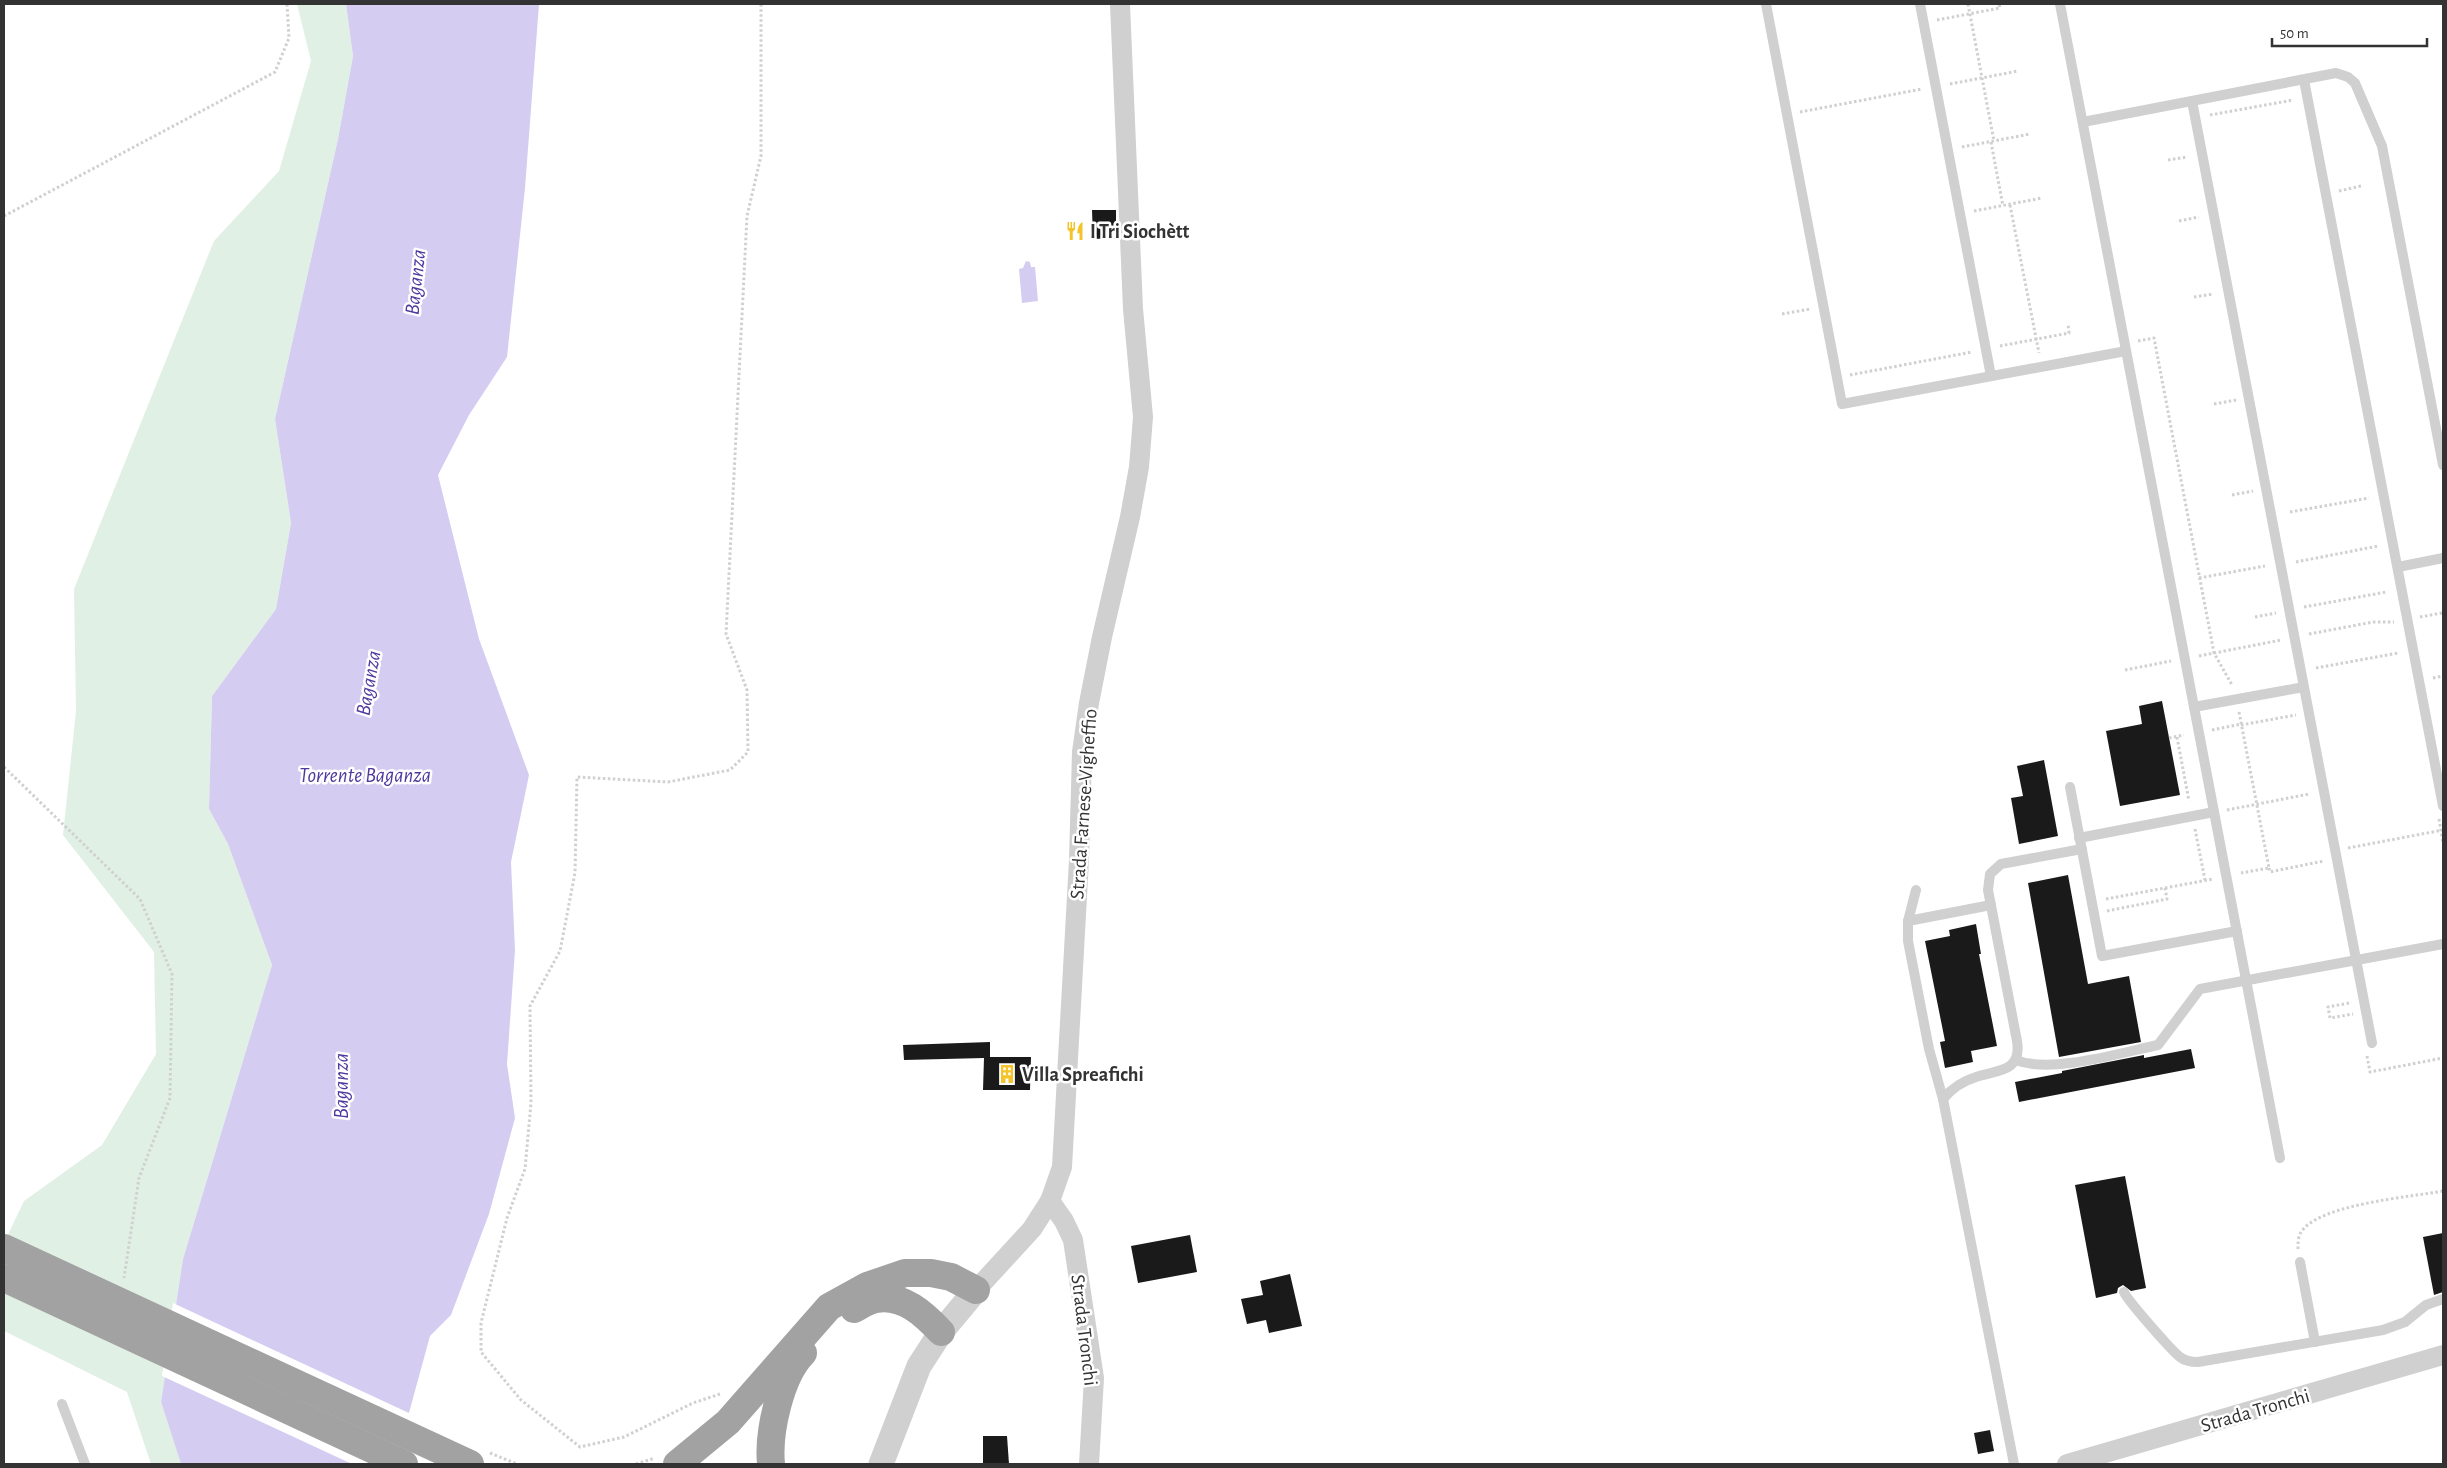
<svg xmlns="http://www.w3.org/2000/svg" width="2447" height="1468" font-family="'Alegreya Sans',sans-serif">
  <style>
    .green { fill: #e1f0e5 }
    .water { fill: #d5ccf1 }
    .pier { fill: #fff }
    .building { fill: #1a1a1a }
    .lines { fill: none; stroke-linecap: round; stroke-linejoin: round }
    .path { stroke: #d0d0d0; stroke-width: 3; stroke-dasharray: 2.5 2.5; stroke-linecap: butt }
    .service { stroke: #d0d0d0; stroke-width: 10 }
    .minor { stroke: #d0d0d0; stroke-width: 20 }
    .tertiary { stroke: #d0d0d0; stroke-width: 25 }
    .trunk { stroke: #a2a2a2; stroke-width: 28 }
    .labels { text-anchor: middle; stroke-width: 5; stroke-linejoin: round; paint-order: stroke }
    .poi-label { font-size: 20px; font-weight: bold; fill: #333; stroke: #fff; text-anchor: start }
    .street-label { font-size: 20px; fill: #333; stroke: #fff }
    .water-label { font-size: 21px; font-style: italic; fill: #4f389e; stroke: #fff }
  </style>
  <rect width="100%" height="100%" fill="#fff"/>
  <polygon class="green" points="297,4 346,4 353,56 338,139 275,419 291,523 276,609 212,696 209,809 228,844 272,965 183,1259 161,1402 181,1464 151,1464 127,1392 4,1331 4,1243 24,1201 102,1145 156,1054 154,952 63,835 76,711 74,589 214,241 279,171 311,61"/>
  <g class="water">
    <polygon points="346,4 539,4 525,188 507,357 469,415 438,475 479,639 529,775 511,862 515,950 507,1064 515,1118 489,1214 451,1315 430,1336 395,1464 181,1464 161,1402 183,1259 272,965 228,844 209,809 212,696 276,609 291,523 275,419 338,139 353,56"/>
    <polygon points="1026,261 1030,262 1031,267 1035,267 1038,301 1022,303 1019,269 1023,268"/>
  </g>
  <polygon class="pier" points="173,1303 411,1414 397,1464 352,1464 162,1376"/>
  <g class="building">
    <polygon points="1092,210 1116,210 1116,238 1093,239"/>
    <polygon points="2162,701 2180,795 2120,806 2106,731 2142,724 2139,706"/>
    <polygon points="2044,760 2058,836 2019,844 2011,798 2023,796 2017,766"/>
    <polygon points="2068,875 2088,984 2129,976 2141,1042 2059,1057 2028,883"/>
    <polygon points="1976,924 1981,954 1979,954 1997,1046 1971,1051 1973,1062 1945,1068 1940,1042 1945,1041 1925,941 1950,936 1949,930"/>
    <polygon points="990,1042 990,1057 1031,1057 1030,1090 983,1090 984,1058 904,1060 903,1045"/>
    <polygon points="2191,1049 2195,1068 2019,1102 2015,1082 2062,1073 2062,1071 2144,1055 2144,1058"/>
    <polygon points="2125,1176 2146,1288 2131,1291 2123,1285 2118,1288 2117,1293 2096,1298 2075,1185"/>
    <polygon points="2443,1233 2443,1292 2434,1295 2423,1237"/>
    <polygon points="1190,1235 1197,1272 1138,1283 1131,1246"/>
    <polygon points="1290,1274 1302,1326 1269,1333 1266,1320 1247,1324 1241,1299 1263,1295 1260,1281"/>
    <polygon points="1990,1430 1994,1451 1978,1454 1974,1433"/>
    <polygon points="983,1436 1007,1436 1009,1464 983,1464"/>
  </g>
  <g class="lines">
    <g class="path">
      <polyline points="1968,4 1994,141"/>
      <polyline points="1937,20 2000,8 1999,4"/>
      <polyline points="1950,84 2018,71"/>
      <polyline points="1800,112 1922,89"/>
      <polyline points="2210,115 2293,100"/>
      <polyline points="1991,142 2003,206"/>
      <polyline points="1962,147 2030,134"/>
      <polyline points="2168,160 2187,157"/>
      <polyline points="2339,191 2361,186"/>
      <polyline points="2010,205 2039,353"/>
      <polyline points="1974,211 2042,198"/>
      <polyline points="4,216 275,72 289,38 287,4"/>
      <polyline points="2179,221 2199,217"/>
      <polyline points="2194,297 2213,294"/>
      <polyline points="1782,314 1810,309"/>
      <polyline points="2138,341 2154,338 2214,653 2232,685"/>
      <polyline points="2000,346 2069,333 2068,324"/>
      <polyline points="1850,375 1972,352"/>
      <polyline points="2214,404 2236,400"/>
      <polyline points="2232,495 2253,491"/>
      <polyline points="2290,512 2369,498"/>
      <polyline points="2296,562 2378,546"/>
      <polyline points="2199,578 2265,566"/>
      <polyline points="2304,607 2386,592"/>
      <polyline points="2255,617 2276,613"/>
      <polyline points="2420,617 2442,613"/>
      <polyline points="2309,634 2373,622 2394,622"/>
      <polyline points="2199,656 2281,640"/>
      <polyline points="2316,668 2398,653"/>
      <polyline points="2125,670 2171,661"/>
      <polyline points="2433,678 2443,676"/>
      <polyline points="2239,712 2269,868 2241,873"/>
      <polyline points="2241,725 2296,715"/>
      <polyline points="2212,730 2241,724"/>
      <polyline points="2177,737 2189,801"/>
      <polyline points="2169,738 2184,735"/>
      <polyline points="4,767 140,899 172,974 170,1098 139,1178 124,1278"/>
      <polyline points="2227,810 2309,794"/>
      <polyline points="2439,819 2443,843"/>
      <polyline points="2195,829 2205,880"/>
      <polyline points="2348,848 2443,830"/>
      <polyline points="2269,868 2270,872 2324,861"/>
      <polyline points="2106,899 2213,879"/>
      <polyline points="2107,911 2167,899 2165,888"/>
      <polyline points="2349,1003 2328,1007 2330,1018 2353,1014"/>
      <polyline points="2367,1056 2370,1072 2443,1058"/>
      <path d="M2298,1249C2298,1244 2298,1238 2300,1234C2315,1204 2412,1197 2443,1191"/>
      <polyline points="720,1394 693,1403 624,1437 580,1447 521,1400 481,1352 481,1323 507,1218 525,1169 531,1103 530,1006 560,951 575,873 577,777 668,782 730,770 748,752 747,690 726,634 747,216 761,156 761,4"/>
      <polyline points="490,1453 517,1464"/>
      <polyline points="636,1464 655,1458"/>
    </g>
    <g class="service">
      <polyline points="1766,4 1842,404 2126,351"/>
      <polyline points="1920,4 1991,376"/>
      <polyline points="2060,4 2280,1158"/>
      <polyline points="2304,80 2443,806"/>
      <polyline points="2192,101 2372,1043"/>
      <polyline points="2083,122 2336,73 2348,77 2355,83 2382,146 2443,465"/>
      <polyline points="2398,567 2443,558"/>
      <polyline points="2194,707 2304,687"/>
      <polyline points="2070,787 2102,956 2237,931"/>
      <polyline points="2079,838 2214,812"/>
      <polyline points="1916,890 1908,921 1908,941 1929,1049 1943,1099 2014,1464"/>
      <polyline points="1908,921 1991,905"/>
      <path d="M2016,1060C2050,1074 2120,1053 2158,1045L2200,989L2443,944"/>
      <path d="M1943,1099C1952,1088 1963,1081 1976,1077C1998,1070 2022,1072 2017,1041L1988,890L1990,874L2001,864L2082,849"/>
      <polyline points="2300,1262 2315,1342"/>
      <path d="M2124,1292C2127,1300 2172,1351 2180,1357C2185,1361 2192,1362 2198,1362L2383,1330L2405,1322L2426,1305L2443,1299"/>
      <polyline points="62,1404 85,1464"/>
    </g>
    <g class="minor">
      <polyline points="1050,1201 1064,1221 1073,1240 1094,1378 1089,1464"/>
      <polyline points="976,1290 1032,1229 1050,1201 1062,1167 1079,860 1082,752 1089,703 1102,637 1130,517 1139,467 1143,417 1133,309 1120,4"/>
      <polyline points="2067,1464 2443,1355"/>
    </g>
    <polyline class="tertiary" points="881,1464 919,1366 941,1332 976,1290"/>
    <g class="trunk">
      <polyline points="4,1248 470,1464"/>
      <polyline points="4,1278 404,1464"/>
      <path d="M854,1309C860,1306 868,1300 876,1299C903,1294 924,1314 941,1332"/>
      <polyline points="677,1464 728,1422 829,1307 867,1286 905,1273 931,1273 951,1277 976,1290"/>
      <path d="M771,1464C768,1433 780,1376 803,1353"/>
    </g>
  </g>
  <defs>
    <g id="restaurant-bare" transform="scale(1.5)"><path d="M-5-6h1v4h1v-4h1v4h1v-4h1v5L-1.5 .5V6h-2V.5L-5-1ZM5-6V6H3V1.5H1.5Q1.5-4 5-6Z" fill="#f4c52b" stroke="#fff" stroke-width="2.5" paint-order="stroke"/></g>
    <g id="building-bare" transform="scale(1.5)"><path d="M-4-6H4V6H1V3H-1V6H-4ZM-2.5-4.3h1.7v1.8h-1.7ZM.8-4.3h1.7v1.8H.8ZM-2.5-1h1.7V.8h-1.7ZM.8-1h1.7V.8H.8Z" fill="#f4c52b" stroke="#fff" stroke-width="2.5" paint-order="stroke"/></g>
  </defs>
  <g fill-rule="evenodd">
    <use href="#restaurant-bare" x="1075" y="231"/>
    <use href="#building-bare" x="1007" y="1074"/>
  </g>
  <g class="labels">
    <g class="poi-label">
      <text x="1090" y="238">I Tri Siochètt</text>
      <text x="1022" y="1081">Villa Spreafichi</text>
    </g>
    <g class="street-label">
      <text transform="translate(1083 804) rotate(-86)" y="7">Strada Farnese-Vigheffio</text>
      <text transform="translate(1085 1330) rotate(83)" y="7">Strada Tronchi</text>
      <text transform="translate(2255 1410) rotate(-16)" y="7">Strada Tronchi</text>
    </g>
    <g class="water-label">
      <text transform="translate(415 282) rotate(-84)" y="7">Baganza</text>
      <text transform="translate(368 683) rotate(-80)" y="7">Baganza</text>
      <text x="365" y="782">Torrente Baganza</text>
      <text transform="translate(341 1086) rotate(-90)" y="7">Baganza</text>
    </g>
  </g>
  <rect width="2447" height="1468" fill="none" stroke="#333333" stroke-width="10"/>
  <path d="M2272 38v8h155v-8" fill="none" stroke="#333333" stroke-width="2.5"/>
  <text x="2280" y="38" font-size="15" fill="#333333" stroke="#ffffff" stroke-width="4" paint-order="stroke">50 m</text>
</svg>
